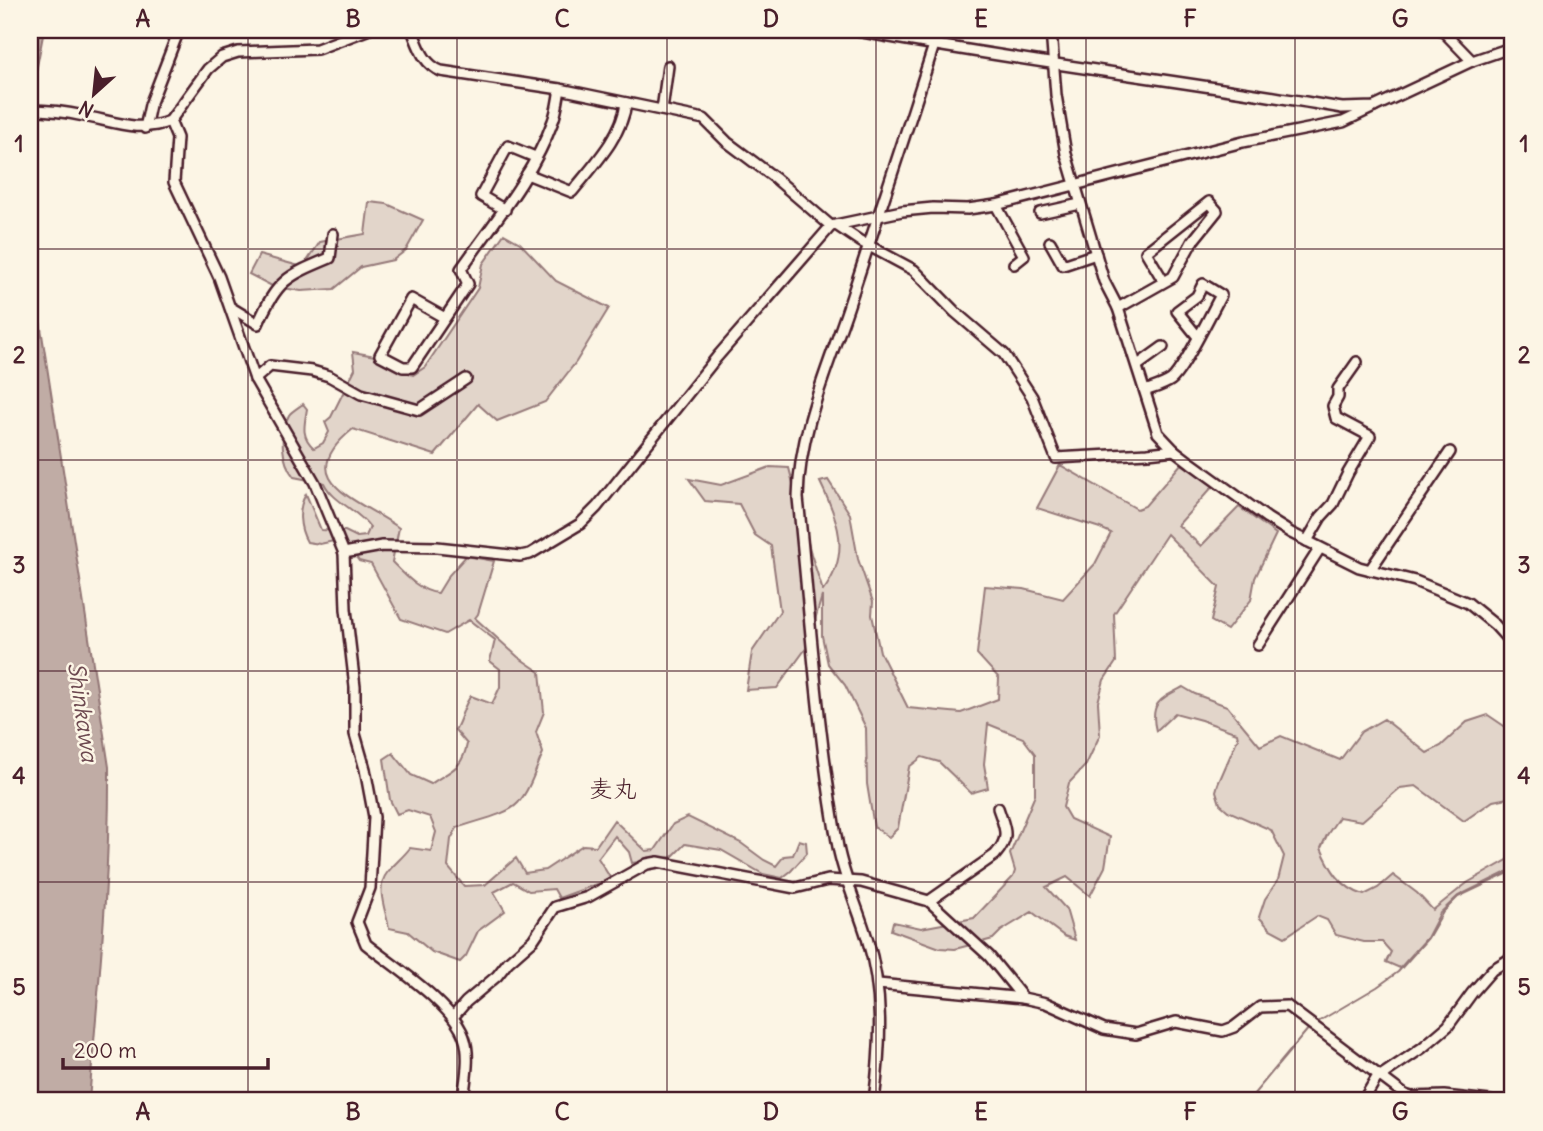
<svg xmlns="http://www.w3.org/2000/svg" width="1543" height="1131" font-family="Delius,'Klee One',sans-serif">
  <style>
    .green { fill: #e2d5ca; stroke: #967a7a; stroke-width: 2 }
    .water { fill: #c0aca5; stroke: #917474; stroke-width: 2 }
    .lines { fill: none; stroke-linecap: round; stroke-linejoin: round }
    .stream { stroke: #917474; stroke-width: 2 }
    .minor-casing { stroke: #4a1f2b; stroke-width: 14 }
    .minor { stroke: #fcf5e5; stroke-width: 9 }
    .grid { fill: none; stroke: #4a1f2b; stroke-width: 2; stroke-opacity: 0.55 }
    .labels { text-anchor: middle; stroke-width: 5; stroke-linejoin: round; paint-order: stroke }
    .water-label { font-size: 23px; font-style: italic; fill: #6d4950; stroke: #fcf5e5 }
    .quarter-label { font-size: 24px; fill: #4a1f2b; stroke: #fcf5e5 }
    .neatline { fill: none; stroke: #4a1f2b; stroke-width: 2.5 }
    .grid-label { font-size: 23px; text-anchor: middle; font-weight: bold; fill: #4a1f2b }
  </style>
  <rect width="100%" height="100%" fill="#fcf5e5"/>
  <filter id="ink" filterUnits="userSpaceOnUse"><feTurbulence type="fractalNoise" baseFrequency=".0143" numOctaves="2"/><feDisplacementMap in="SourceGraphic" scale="14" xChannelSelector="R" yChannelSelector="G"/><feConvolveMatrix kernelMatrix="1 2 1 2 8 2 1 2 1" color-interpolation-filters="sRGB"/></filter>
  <g filter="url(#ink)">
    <g class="green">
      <polygon points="369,202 387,204 423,220 406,250 393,260 361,267 334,289 301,291 272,286 249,274 259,255 303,267 320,242 365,234"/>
      <path d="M504,234L520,243L556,281L609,308L576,362L545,402L497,421L478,404L435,455L353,429C288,481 361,500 399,528L392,562C404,574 420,592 438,593L449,575L466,556L494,561L478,614L475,618L518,657L540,672L544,712L536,732L543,753C536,768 530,790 518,803C506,816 474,821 457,828L451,839L448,867L464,886L485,885L516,858L525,873L545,870L583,845L596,846L614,820L646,851L655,850L673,824L688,817L741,843L764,860L776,866L784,856L793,855L799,840L806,842L807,853L791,871L782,878L763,874L721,850L685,844L672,857L632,863L629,852L615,836L598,858L611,879L559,898L554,889L529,891L513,882L494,892L505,911L478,931L466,956L460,962L432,952L408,932L389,928C386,911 375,888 387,873C394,864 403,857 410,848L431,851L436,832L430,817L408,810L397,814L390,800L384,759L393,753L411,775L431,784C450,770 462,770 467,744L455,730C462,719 463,705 471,696L492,704L500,687V669L490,661L495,640L469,620L445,634L401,619L371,564L359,561L343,539L320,544L307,542C299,528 297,509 306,494L321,530L345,531L357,537L366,536L370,527C358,510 333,502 324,483L294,477C281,461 279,434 289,415C292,411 299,407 303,404L307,409C304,426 301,437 314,448L323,443L329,432L325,422L331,417L355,369L353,352L375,356L413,375L425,367L478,288L483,264Z"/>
      <path d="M1181,464L1215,484L1178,525L1201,546L1239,507L1276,534L1255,578L1251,600L1227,630L1211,621L1219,587L1167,534L1114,614L1116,662L1104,680L1098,702L1100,735L1086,765L1069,783L1063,807L1070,819L1110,837L1105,867L1090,896L1067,877L1046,887L1066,909L1075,940L1064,936L1032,912L1001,931L993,939L955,949L940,948L891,930L893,922L921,928L974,918L1013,877L1015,871L1010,854L1035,795V754L1023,738L988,724L984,764L988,788L971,793L939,762L922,757L909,767L898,828L889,837L874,827L867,784L866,728L845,685L828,664L822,636V596L807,647L777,688L746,690L752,652L780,611L771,546L755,535L739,504L705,501L689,479L721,485L770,467L789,468L811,554L823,591C851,554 839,521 820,482L828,480L850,514L858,559L873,602L872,615L880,652L908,708L961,713L998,699L999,678L977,654L985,586L1024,589L1063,599L1095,564L1111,533L1100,528L1037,508L1060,465L1137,509L1145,506Z"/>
      <path d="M1183,687L1195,694L1227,706L1260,746L1281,736L1340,760L1361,732L1384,719L1427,753L1441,746L1467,722L1488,715L1513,732V797L1493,801L1464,821L1416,786L1400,788L1362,821L1339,817L1327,835L1321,848C1330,869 1341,888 1364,895L1378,888L1393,875L1417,893L1433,910L1467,883L1513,857V869L1458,896L1440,913L1427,938L1400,968L1386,962L1391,952L1382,942H1364L1336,935L1327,920L1317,916L1285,937L1270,929L1259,917L1265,899L1278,880L1284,856L1271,830L1228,811L1220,804L1216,791L1218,784L1238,738L1237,733L1201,720L1175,713L1156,731C1149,703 1160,699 1183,687Z"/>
    </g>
    <g class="water">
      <polygon points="30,30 44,30 30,103"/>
      <path d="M30,257L109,767C110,879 98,990 89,1101H30V875L34,795L30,754Z"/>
    </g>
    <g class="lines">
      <g class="stream">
        <polyline points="1316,1023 1377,987 1398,972 1428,938 1443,912 1458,897 1513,871"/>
        <polyline points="1248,1101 1309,1028"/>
      </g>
      <g class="minor-casing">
        <g id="minor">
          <path d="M412,30C419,46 423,64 441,71L560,89L704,119L727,142L775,178L831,226"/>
          <path d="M852,30C1014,61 1179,80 1342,108L1374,107L1472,61L1513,47"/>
          <polyline points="1051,30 1056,95 1066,154 1104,281 1118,308 1158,433 1174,450 1191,463 1267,518 1291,533 1359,567 1415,581 1468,603 1495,625 1513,645"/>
          <polyline points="1442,30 1472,61"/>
          <polyline points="1506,49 1513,64"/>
          <path d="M30,110C48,110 66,112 84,116C115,122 140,133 170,121L208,69L222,57L238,52L317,49L367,30"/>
          <polyline points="662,110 668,66"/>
          <path d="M170,121L177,138L174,182L219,277L255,379L315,483L344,553L346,609L355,687V734L365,769L374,817L370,888L357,922L366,944C393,966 453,1004 464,1037C471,1056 465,1081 463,1101"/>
          <polyline points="145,128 150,105 179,30"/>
          <path d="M527,174L572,192C592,167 623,135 626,103"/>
          <polyline points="996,205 1024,256 1014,264"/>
          <polyline points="505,210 481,196 508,146 535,157"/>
          <polyline points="1040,213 1080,204"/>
          <polyline points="836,225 860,241 914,270 955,312 1004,354 1032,397 1056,458 1148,453 1174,450"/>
          <polyline points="1050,242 1063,265 1096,254"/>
          <path d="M230,307L258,324C277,280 287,276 330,258L333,234"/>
          <polyline points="1118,308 1173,277 1192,242 1217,211 1209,202 1146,252 1164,282"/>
          <path d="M445,318L411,299L380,355L403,367H412L468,284L461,269C494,222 533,176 553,121C557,111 558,99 560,89"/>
          <polyline points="1138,365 1163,347"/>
          <polyline points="255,379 270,366 312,371 329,376 361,394 419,410 466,379"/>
          <path d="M1145,391C1153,388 1164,385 1171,380C1184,369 1211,313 1221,295L1203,284L1197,296L1177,311L1198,337"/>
          <polyline points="1307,541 1321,517 1333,504 1348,473 1370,436 1336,418 1333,406 1338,397 1338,389 1357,362"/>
          <polyline points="344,553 382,546 437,547 520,556 530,554 580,524 597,507 717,357 831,226 902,211 933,208 968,209 996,205 1243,142 1343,122 1374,107"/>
          <polyline points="1370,570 1450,452"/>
          <polyline points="1258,645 1320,548"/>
          <path d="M929,901L995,855C1011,837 1005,829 998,808"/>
          <polyline points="878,984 1023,998 1046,1003 1104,1029 1136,1034 1176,1022 1223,1031 1234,1027 1260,1007 1287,1006 1405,1095 1411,1097 1444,1096 1490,1101"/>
          <polyline points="453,1017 466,1002 497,976 508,962 533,940 555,907 588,897 647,864 658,862 795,888 828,880 861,882 929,901 989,956 1023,998"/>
          <path d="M874,1101C881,1046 884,992 867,938C858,908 844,878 838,847C817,732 810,614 798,498C799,431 827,370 848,308C877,221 906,133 934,45"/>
          <polyline points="1363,1101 1376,1079 1422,1048 1448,1026 1472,993 1492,970 1513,957"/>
        </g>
      </g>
      <use href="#minor" class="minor"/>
    </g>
  </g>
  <path class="grid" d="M248,30V1101M457,30V1101M667,30V1101M876,30V1101M1086,30V1101M1295,30V1101M30,249H1513M30,460H1513M30,671H1513M30,882H1513"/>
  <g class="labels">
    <g class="water-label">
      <text transform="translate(83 712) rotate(82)" y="8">Shinkawa</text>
    </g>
    <g class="quarter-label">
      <text x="613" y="797">麦丸</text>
    </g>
  </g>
  <rect width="1543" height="1131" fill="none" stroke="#fcf5e5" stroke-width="77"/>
  <g transform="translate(94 94) rotate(207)" stroke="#fcf5e5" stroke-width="5" paint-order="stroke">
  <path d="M0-5L12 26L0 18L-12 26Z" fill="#4a1f2b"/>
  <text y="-10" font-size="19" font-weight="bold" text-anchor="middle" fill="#4a1f2b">N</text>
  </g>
  <path d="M63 1058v10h205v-10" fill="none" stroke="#4a1f2b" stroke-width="3.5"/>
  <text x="74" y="1058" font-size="21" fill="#4a1f2b" stroke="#fcf5e5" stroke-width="5" paint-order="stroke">200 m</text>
  <rect x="38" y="38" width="1466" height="1054" class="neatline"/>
  <g class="grid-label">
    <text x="143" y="27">A</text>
    <text x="353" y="27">B</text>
    <text x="562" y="27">C</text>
    <text x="771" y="27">D</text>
    <text x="981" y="27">E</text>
    <text x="1190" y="27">F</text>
    <text x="1400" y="27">G</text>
    <text x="19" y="152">1</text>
    <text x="1524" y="152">1</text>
    <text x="19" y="363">2</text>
    <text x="1524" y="363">2</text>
    <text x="19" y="573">3</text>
    <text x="1524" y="573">3</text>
    <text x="19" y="784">4</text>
    <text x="1524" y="784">4</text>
    <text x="19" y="995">5</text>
    <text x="1524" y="995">5</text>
    <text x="143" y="1120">A</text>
    <text x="353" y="1120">B</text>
    <text x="562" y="1120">C</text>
    <text x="771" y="1120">D</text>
    <text x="981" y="1120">E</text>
    <text x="1190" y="1120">F</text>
    <text x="1400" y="1120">G</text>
  </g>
</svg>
